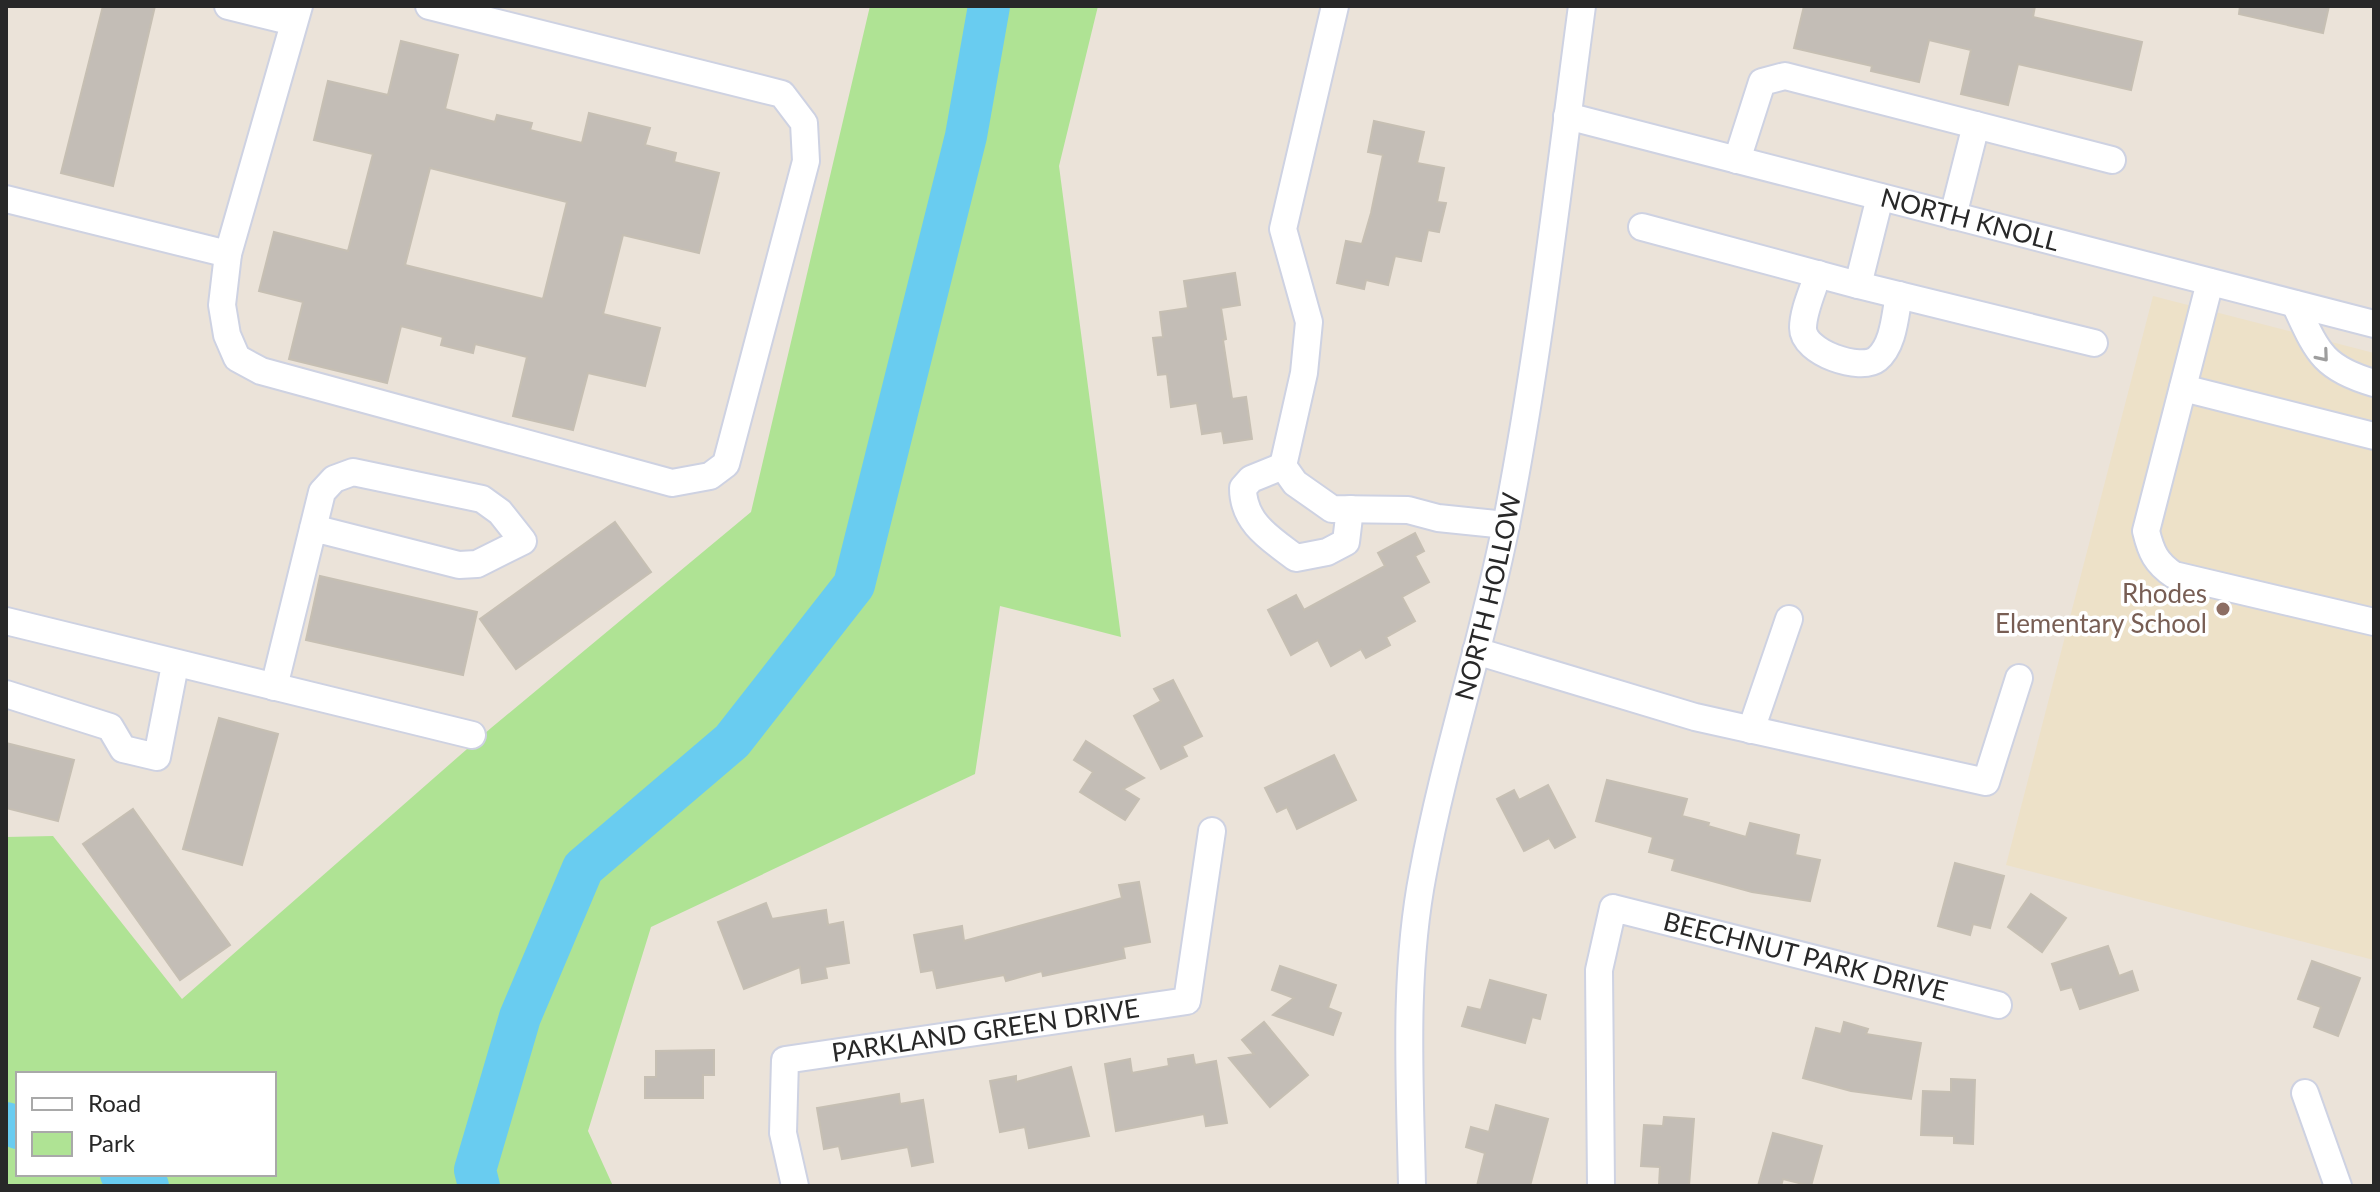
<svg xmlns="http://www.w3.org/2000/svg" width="2380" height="1192" font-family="Lato,sans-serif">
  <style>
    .education { fill: #ede1c8 }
    .green { fill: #afe394; fill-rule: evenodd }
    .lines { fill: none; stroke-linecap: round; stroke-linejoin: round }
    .river { stroke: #69ccf0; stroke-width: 42 }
    .building { fill: #c3bdb6; stroke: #c6bfb3; stroke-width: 2; fill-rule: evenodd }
    .minor-casing { stroke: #ced2e2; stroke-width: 30 }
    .minor { stroke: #fff; stroke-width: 26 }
    .oneway { stroke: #9e9e9e }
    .education-dot { fill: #8d6e63; stroke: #fff; stroke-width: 3 }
    .labels { text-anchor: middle; stroke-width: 7; stroke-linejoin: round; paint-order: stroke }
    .street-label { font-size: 26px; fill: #282828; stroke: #fff }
    .education-label { font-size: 26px; fill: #785e54; stroke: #fff; text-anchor: end }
  </style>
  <rect width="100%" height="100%" fill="#ebe3d9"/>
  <polygon class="education" points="2153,296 2374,353 2374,960 2006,865"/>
  <path class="green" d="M870,6H1098L1059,166L1121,637L1000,606L975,774L651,927L588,1131L613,1186H6V837L53,836L182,999L491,728L751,512ZM18,1074H274V1174H18Z"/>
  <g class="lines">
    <g class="river">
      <polyline points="6,1123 18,1128"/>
      <polyline points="121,1174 148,1186"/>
      <polyline points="479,1186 475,1170 520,1017 583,868 732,741 854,585 966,136 989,6"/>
    </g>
  </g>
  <g class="building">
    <polygon points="103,6 155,6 113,186 61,173"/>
    <polygon points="1804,6 2035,6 2033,17 2142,42 2131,90 2018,64 2008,105 1961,94 1971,50 1929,40 1919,82 1871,71 1872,66 1794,48"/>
    <polygon points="2240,6 2329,6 2323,33 2239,14"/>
    <path d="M401,41L458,55L445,109L495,122L497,115L532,123L530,130L582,143L589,113L650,128L645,145L676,153L674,162L719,173L699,253L623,235L603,314L660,328L645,386L588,373L573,430L513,416L527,357L475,344L473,353L441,345L443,337L401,326L387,383L289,359L303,302L259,291L274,232L348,251L373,154L314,140L328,81L388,95ZM430,168L567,202L543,299L405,265Z"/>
    <polygon points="1374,121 1424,132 1417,163 1444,168 1437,202 1446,203 1439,232 1428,230 1421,261 1395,256 1388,285 1366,280 1364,289 1337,283 1346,241 1362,244 1371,213 1383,155 1368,152"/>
    <polygon points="1235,273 1240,305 1221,308 1226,339 1223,340 1232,399 1246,397 1252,439 1224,443 1222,431 1202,434 1197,403 1171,407 1167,374 1158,375 1153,338 1163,337 1160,312 1188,308 1184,281"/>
    <polygon points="615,522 651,572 516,669 480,619"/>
    <polygon points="1415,533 1424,551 1415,556 1429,582 1402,597 1415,621 1386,637 1390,645 1366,658 1361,649 1331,666 1318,640 1291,655 1268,610 1296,595 1304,610 1385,566 1378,553"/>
    <polygon points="320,576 477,612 463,675 306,640"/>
    <polygon points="1173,680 1202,736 1182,746 1187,756 1161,769 1134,716 1161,701 1154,689"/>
    <polygon points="219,718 278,734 242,865 183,849"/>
    <polygon points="1086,741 1144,778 1123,789 1139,799 1125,820 1080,792 1093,772 1074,760"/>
    <polygon points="6,743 74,760 58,821 6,808"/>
    <polygon points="1334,755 1356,800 1297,829 1287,807 1277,812 1265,788"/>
    <polygon points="1607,780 1687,799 1682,816 1709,823 1708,826 1746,837 1750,823 1799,835 1795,855 1820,860 1810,901 1752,892 1672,870 1675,859 1649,852 1653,837 1596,821"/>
    <polygon points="1548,785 1575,837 1555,848 1549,838 1524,851 1497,799 1514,790 1519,800"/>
    <polygon points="133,809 230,945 180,980 83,844"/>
    <polygon points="1955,863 2004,876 1990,928 1973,924 1970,935 1938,926"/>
    <polygon points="1139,882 1150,942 1123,947 1125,958 1043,976 1042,971 1006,981 1004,975 937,988 933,970 921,972 914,935 962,926 964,941 1122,898 1119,885"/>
    <polygon points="2031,894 2066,918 2042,952 2008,927"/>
    <polygon points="766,903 772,919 826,910 828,925 843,922 849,963 825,967 827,978 802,983 800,967 744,989 718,922"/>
    <polygon points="2108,946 2119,976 2132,971 2138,990 2080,1009 2072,987 2061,990 2052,964"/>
    <polygon points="2312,961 2360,978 2338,1036 2314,1027 2321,1007 2298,999"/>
    <polygon points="1280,966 1336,985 1328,1008 1341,1013 1333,1035 1273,1015 1294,998 1272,990"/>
    <polygon points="1490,980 1546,995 1540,1019 1532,1017 1525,1043 1462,1026 1468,1007 1481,1010"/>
    <polygon points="1264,1022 1308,1075 1270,1107 1229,1058 1254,1054 1242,1040"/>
    <polygon points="1844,1022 1868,1029 1866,1034 1921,1043 1911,1099 1851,1091 1803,1078 1816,1028 1841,1034"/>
    <polygon points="714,1050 714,1075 703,1075 703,1098 645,1098 645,1077 656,1077 656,1051"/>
    <polygon points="1193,1055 1195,1065 1216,1061 1227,1123 1206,1126 1204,1114 1116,1131 1105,1064 1130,1059 1132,1073 1169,1066 1168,1059"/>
    <polygon points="1071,1067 1089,1136 1029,1148 1025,1127 1000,1132 990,1081 1016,1076 1016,1082"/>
    <polygon points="1951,1079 1975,1080 1973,1144 1954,1143 1954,1136 1921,1135 1923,1091 1951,1092"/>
    <polygon points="899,1094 900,1104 923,1100 933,1162 912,1166 908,1147 842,1159 839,1146 824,1149 817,1108"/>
    <polygon points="1496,1105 1548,1119 1530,1186 1477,1186 1485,1153 1466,1147 1471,1127 1489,1132"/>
    <polygon points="1664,1117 1694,1119 1689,1186 1659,1185 1660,1167 1641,1166 1644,1125 1663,1126"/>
    <polygon points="1773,1133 1822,1146 1811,1186 1783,1179 1781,1186 1758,1186"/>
  </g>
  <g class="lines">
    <g class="minor-casing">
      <g id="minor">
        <polyline points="228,6 293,22"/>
        <polyline points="299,6 228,254 222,305 227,335 237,358 261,371 672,483 710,476 726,464 806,161 804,123 782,94 429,6"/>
        <polyline points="1335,6 1283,229 1309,322 1304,373 1283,466 1295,483 1332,509 1408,510 1438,518 1506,525"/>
        <path id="s1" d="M1567,116L2374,324"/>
        <polyline points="1737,160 1762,82 1785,76 2112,160"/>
        <polyline points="6,199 228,254"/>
        <polyline points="1953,216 1976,125"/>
        <polyline points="1642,227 1858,285 1880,197"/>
        <path d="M1818,274C1813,290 1803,311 1803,328C1803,353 1861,372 1877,359C1894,345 1895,315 1899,295"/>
        <path d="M2210,282L2146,531C2151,552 2156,563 2174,575L2374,622"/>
        <polyline points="1858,285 2094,343"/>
        <path d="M2295,304C2317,351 2322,368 2374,383"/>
        <polyline points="2183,388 2374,436"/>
        <path d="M1283,466L1251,479L1243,488C1243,523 1271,539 1296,558L1327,552L1346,542L1350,509"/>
        <polyline points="6,621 472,735"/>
        <polyline points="1476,651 1695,717 1986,782 2019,678"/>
        <polyline points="274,687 322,492 334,479 353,472 482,499 500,512 523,541 477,564 459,565 313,528"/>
        <polyline points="6,694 110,727 123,749 157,757 175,665"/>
        <polyline points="1751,730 1789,619"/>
        <polyline points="2305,1093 2338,1186"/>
        <path id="s2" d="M795,1186L783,1133L785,1060L1187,1001L1212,831"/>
        <path id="s3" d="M1412,1186C1410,1082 1403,976 1423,873C1445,754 1484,639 1507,520C1540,350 1559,178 1582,6"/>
        <path id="s4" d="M1601,1186L1599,970L1613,908L1998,1005"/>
      </g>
    </g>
    <use href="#minor" class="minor"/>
  </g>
  <defs><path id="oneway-chevron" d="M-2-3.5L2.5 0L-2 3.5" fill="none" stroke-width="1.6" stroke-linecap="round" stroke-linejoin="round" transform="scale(2)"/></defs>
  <use class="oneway" href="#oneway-chevron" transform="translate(2323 356) rotate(50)"/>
  <circle class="education-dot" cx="2223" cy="609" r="8"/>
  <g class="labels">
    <g class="street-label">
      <text dy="9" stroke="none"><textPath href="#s1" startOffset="416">NORTH KNOLL</textPath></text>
      <text dy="9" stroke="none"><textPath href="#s3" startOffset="598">NORTH HOLLOW</textPath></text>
      <text dy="9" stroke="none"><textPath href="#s4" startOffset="478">BEECHNUT PARK DRIVE</textPath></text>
      <text dy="9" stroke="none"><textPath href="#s2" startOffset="330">PARKLAND GREEN DRIVE</textPath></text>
    </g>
    <g class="education-label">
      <text x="2207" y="603">Rhodes<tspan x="2207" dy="30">Elementary School</tspan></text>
    </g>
  </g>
  <rect width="2380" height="1192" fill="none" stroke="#282828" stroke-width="16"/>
  <rect x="16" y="1072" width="260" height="104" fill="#ffffff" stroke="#a9a9a9" stroke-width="2"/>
  <rect x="32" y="1098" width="40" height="12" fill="#ffffff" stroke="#a9a9a9" stroke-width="2"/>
  <text x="88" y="1112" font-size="24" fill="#282828">Road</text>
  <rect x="32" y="1132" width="40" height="24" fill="#afe394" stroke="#a9a9a9" stroke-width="2"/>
  <text x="88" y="1152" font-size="24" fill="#282828">Park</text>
</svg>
